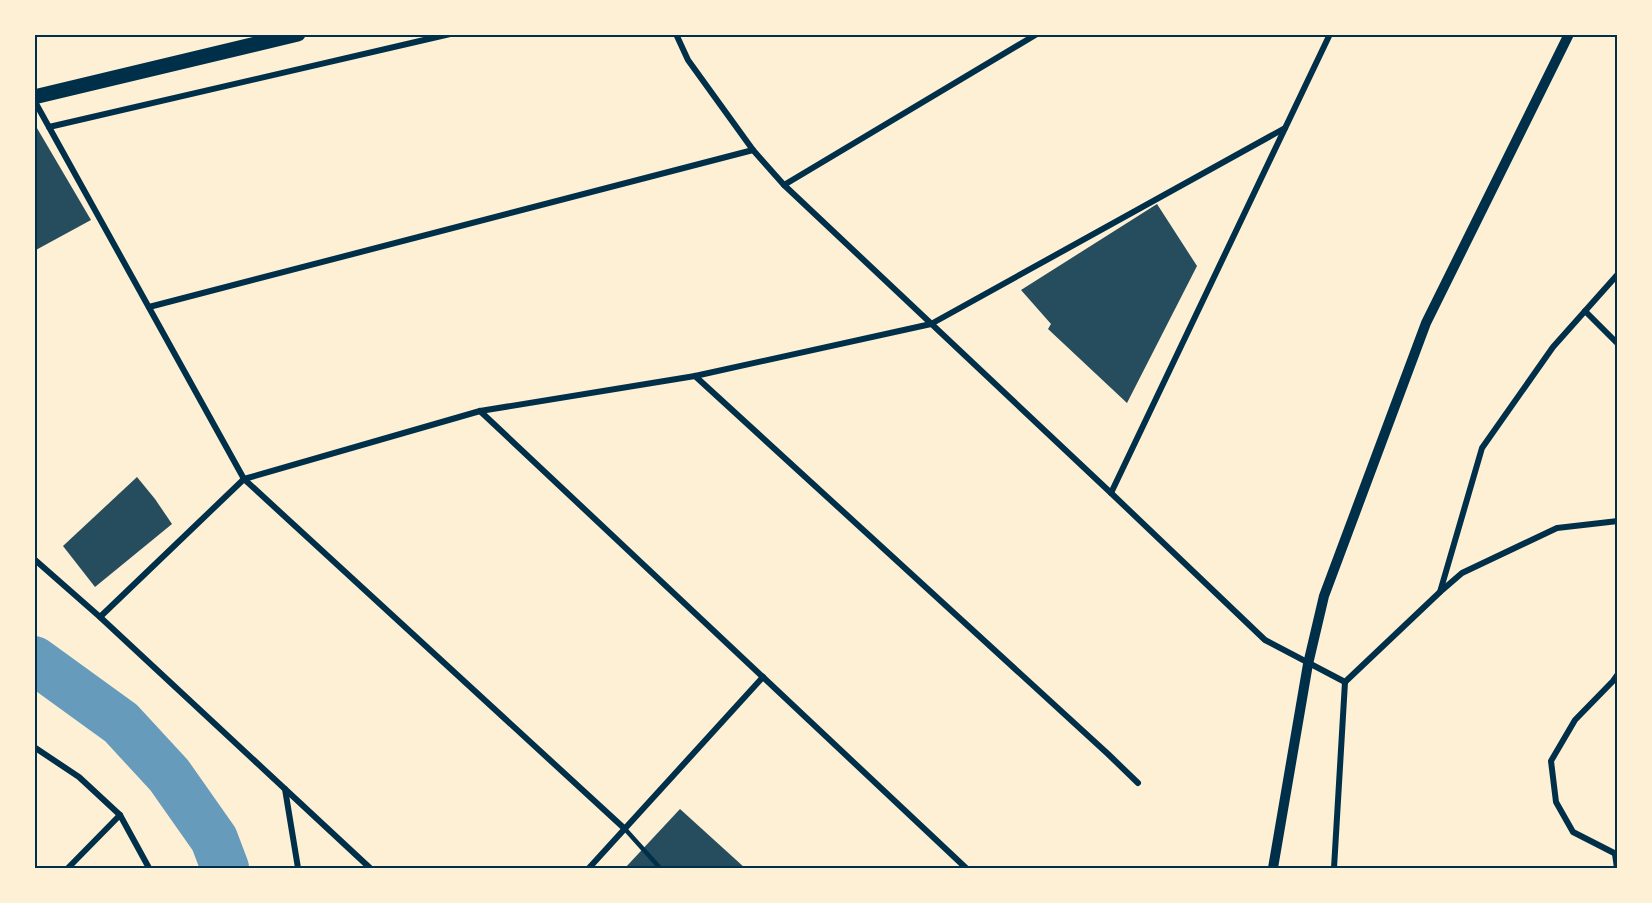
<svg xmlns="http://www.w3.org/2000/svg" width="1652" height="903" font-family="'Titillium Web',sans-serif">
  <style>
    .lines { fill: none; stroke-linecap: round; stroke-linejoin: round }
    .river { stroke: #669bbc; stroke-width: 48 }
    .building { fill: #264d5e }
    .service { stroke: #003049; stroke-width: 4.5 }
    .minor { stroke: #003049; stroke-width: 6 }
    .tertiary { stroke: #003049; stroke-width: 10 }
    .primary { stroke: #003049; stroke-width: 15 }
    .neatline { fill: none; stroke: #003049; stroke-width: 2 }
  </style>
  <rect width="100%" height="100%" fill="#fdf0d5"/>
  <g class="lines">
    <polyline class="river" points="34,660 121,723 169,775 214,839 225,868"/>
  </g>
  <g class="building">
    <polygon points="34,123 91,220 34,251"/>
    <polygon points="1157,204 1197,266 1127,403 1048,329 1051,324 1021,290"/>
    <polygon points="137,477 155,499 172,524 95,587 63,546"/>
    <polygon points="680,809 745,868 625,868"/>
  </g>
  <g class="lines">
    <polyline class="service" points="625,829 660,868"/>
    <g class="minor">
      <polyline points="676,34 688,60 753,150 784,185 1111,493 1265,640 1345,682"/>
      <polyline points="34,100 244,479 625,829"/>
      <polyline points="49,127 450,34"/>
      <polyline points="784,185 1037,34"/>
      <polyline points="149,307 753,150"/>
      <polyline points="1585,311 1618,344"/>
      <polyline points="695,376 1108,754 1138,783"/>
      <polyline points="480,411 966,868"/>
      <polyline points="1111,493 1330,34"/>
      <polyline points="34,559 100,617 285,789 298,868"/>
      <polyline points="1440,592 1482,448 1553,347 1618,274"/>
      <polyline points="100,617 244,479 480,411 695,376 931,324 1285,128"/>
      <polyline points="1618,674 1613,681 1575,720 1551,761 1556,802 1573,832 1618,855"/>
      <polyline points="1345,682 1440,592 1462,573 1557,528 1618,521"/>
      <polyline points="34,747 79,777 120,815 149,868"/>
      <polyline points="285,789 370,868"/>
      <polyline points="1615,854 1617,868"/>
      <polyline points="68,868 120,815"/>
      <polyline points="589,868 763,677"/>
      <polyline points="1334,868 1345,682"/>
    </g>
    <polyline class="tertiary" points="1273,868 1308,664 1324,596 1426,323 1569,34"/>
    <polyline class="primary" points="34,97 298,34"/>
  </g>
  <rect width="1652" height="903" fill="none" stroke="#fdf0d5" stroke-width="72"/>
  <rect x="36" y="36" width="1580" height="831" class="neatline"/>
</svg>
